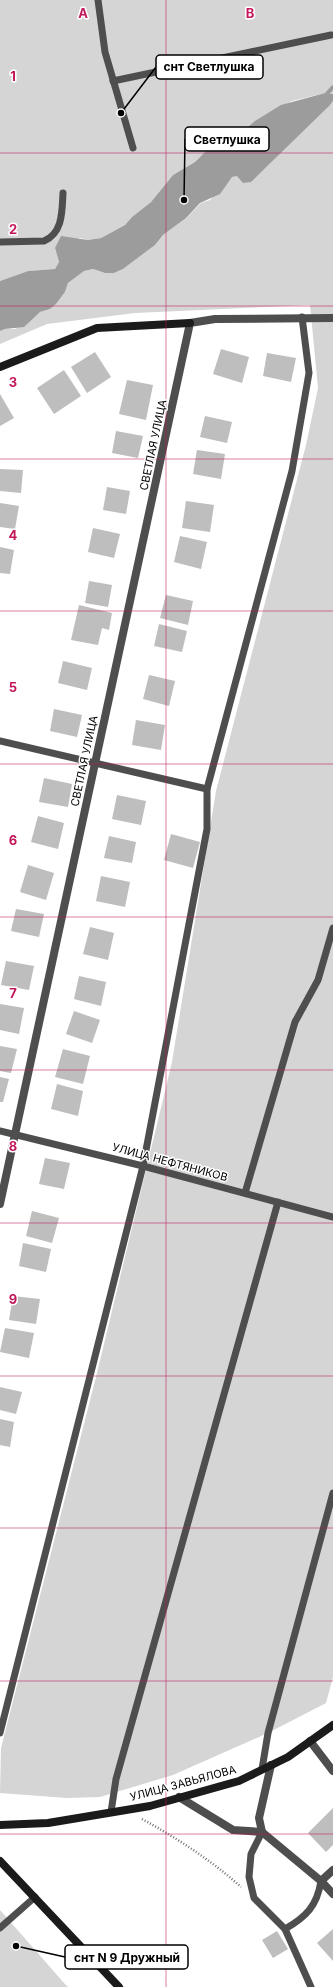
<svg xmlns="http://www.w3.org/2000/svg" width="333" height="1987" font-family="Inter,sans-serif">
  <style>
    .green { fill: #d5d5d5 }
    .water { fill: #9c9c9c }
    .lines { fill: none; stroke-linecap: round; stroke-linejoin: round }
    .stream { stroke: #9c9c9c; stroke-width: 4 }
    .building { fill: #bebebe }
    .path { stroke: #707070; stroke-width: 2.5; stroke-dasharray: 1 2; stroke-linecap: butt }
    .lane { stroke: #4e4e4e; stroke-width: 7 }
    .street { stroke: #4e4e4e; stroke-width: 8 }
    .secondary { stroke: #1b1b1b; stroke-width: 8 }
    .grid { fill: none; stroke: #c2185b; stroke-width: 1; stroke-opacity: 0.55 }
    .labels { text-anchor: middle; stroke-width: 3; stroke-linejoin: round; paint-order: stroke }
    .street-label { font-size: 11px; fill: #000; stroke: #fff }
    .grid-label { font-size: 13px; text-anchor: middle; font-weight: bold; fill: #c2185b; stroke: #fff; stroke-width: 3; stroke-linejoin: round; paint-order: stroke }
    .leader { fill: none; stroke: #000; stroke-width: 1.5 }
    .callout-dot { fill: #000; stroke: #fff; stroke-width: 1.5 }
    .callout { fill: #fff; stroke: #000; stroke-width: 1.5 }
    .callout-label { font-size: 12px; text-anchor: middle; font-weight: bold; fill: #000 }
  </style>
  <rect width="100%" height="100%" fill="#fff"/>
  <g class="green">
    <polygon points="0,0 333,0 333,94 325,93 292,101 255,122 228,144 216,146 201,156 195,162 173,175 151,202 132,217 125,225 101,238 88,240 80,238 55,248 59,262 55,269 28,271 0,281"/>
    <polygon points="333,101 333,1677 326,1703 268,1733 173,1775 100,1797 67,1798 0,1793 1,1748 96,1377 172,1062 216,791 306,445 318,388 310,305 135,313 47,324 0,344 0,331 5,329 15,329 40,312 50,309 56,304 65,292 68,283 84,271 93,269 105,273 114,273 123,269 155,245 163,235 186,218 201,203 210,200 232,177 263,170"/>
    <polygon points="0,1910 64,1983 68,1987 0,1987"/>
  </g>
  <polygon class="water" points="325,93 333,94 333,101 329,106 251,182 243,183 237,176 232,177 220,194 200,203 186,218 163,235 155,245 123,269 114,273 105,273 93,269 84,271 68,283 65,292 56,304 50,309 40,312 24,327 5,329 0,331 0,281 28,271 55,269 59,262 55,248 61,236 88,240 101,238 125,225 132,217 151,202 173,175 195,162 208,149 228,144 255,121 281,105"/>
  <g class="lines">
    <polyline class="stream" points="324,97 333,87"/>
  </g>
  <g class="building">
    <polygon points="221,349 249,357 242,383 213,374"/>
    <polygon points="95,352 111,377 87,393 71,367"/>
    <polygon points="267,353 296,358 291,382 263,376"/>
    <polygon points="64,370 81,396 54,414 37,388"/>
    <polygon points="127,380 153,385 146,420 119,414"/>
    <polygon points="0,394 14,418 0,426"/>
    <polygon points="205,416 232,422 227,443 200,437"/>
    <polygon points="116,431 143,436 138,458 112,453"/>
    <polygon points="197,450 225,454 221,479 193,474"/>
    <polygon points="0,469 23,470 21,493 0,491"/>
    <polygon points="107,487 130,491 126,514 103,510"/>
    <polygon points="186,501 214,505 210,532 182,528"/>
    <polygon points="0,503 19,506 15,529 0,527"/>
    <polygon points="93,528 120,534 114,558 88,552"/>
    <polygon points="180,536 207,542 201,569 174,562"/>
    <polygon points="0,547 14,550 10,574 0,573"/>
    <polygon points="89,581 112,585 108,607 85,603"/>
    <polygon points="166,595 193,601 188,625 160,618"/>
    <polygon points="79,605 112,613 109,630 102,628 98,645 71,640"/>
    <polygon points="159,624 187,631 182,652 154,646"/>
    <polygon points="63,661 92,668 87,690 58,683"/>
    <polygon points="149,675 175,681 169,706 143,699"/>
    <polygon points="54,709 82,715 77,737 50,731"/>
    <polygon points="136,720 165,725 161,750 132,745"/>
    <polygon points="44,778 72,784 68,807 39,802"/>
    <polygon points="117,795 146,801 141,825 112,819"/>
    <polygon points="38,816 64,823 58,849 31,842"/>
    <polygon points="171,834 200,842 193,868 164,860"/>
    <polygon points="109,836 136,842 132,863 104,858"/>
    <polygon points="28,865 54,873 46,900 20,892"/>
    <polygon points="101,876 130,882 125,907 96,901"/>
    <polygon points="16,909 44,914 39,937 11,931"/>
    <polygon points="90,927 114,933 108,960 83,954"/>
    <polygon points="6,961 34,966 29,990 1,985"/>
    <polygon points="79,976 106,982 101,1006 74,999"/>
    <polygon points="0,1004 24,1008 19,1034 0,1030"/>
    <polygon points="74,1011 100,1020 92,1043 66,1034"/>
    <polygon points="0,1046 17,1049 11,1073 0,1071"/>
    <polygon points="63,1049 90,1056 83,1084 55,1077"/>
    <polygon points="0,1077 9,1079 3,1102 0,1102"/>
    <polygon points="57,1084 83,1091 78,1116 51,1109"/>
    <polygon points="45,1158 70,1163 64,1189 39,1184"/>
    <polygon points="32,1211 59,1218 52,1243 26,1236"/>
    <polygon points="23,1243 51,1249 46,1272 19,1266"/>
    <polygon points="13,1296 40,1299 36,1324 9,1320"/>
    <polygon points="5,1328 34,1333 29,1358 0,1352"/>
    <polygon points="0,1387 22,1392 16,1414 0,1410"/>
    <polygon points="0,1419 14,1422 10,1447 0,1445"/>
    <polygon points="333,1808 333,1845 326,1852 308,1833"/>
    <polygon points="333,1929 333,1961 317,1943"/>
    <polygon points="277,1931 288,1949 273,1958 262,1940"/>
  </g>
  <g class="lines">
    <path class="path" d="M142,1819C178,1839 211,1860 241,1887"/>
    <g class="lane">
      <polyline points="98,0 105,52 133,148"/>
      <polyline points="113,81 331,35"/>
      <path d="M0,242L44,241C63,233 62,211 63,193"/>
      <polyline points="0,741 207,789"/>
      <polyline points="0,1131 143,1166 333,1217"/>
      <polyline points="245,1193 295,1022 318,980 333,928"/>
      <polyline points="0,1733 143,1166 207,829 207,789 292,471 309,373 302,317"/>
      <polyline points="262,1769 268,1733 333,1493"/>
      <polyline points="111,1812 116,1779 278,1202"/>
      <polyline points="262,1832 251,1854 249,1877 254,1898 285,1929 311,1987"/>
      <polyline points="0,1928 35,1897"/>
      <path d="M285,1929C306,1917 317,1906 321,1881"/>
    </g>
    <g class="street">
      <polyline points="0,1204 190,323 215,319 333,318"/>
      <polyline points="310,1741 333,1771"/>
      <polyline points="271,1765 259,1818 262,1832 321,1881 333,1894"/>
      <polyline points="179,1797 233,1830 262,1832"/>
      <polyline points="321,1881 333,1870"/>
    </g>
    <g class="secondary">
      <polyline points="0,367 97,328 190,323"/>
      <polyline points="0,1825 48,1823 150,1806 239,1781 288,1757 333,1725"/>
      <polyline points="0,1861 119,1987"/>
    </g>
  </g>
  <path class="grid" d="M166,0V1987M0,153H333M0,306H333M0,459H333M0,611H333M0,764H333M0,917H333M0,1070H333M0,1223H333M0,1376H333M0,1528H333M0,1681H333M0,1834H333"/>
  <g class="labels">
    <g class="street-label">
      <text transform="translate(153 445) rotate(-78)" y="4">СВЕТЛАЯ УЛИЦА</text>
      <text transform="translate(84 761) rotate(-78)" y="4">СВЕТЛАЯ УЛИЦА</text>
      <text transform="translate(170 1162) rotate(15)" y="4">УЛИЦА НЕФТЯНИКОВ</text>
      <text transform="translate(183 1783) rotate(-15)" y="4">УЛИЦА ЗАВЬЯЛОВА</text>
    </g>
  </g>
  <g class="grid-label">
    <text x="83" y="18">A</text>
    <text x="250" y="18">B</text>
    <text x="13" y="81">1</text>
    <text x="13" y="234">2</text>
    <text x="13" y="387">3</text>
    <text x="13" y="540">4</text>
    <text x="13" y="692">5</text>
    <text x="13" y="845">6</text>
    <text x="13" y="998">7</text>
    <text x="13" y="1151">8</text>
    <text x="13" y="1304">9</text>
  </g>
  <path class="leader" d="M121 113L156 67M184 200L185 139M16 1946L65 1957"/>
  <g class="callout-dot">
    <circle cx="121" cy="113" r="4"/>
    <circle cx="184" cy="200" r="4"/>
    <circle cx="16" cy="1946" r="4"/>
  </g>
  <g class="callout">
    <rect x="156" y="55" width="107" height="24" rx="4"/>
    <rect x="185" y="127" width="84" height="24" rx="4"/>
    <rect x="65" y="1945" width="123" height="24" rx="4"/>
  </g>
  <g class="callout-label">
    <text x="209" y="71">снт Светлушка</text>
    <text x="227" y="144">Светлушка</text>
    <text x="127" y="1962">снт N 9 Дружный</text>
  </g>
</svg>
